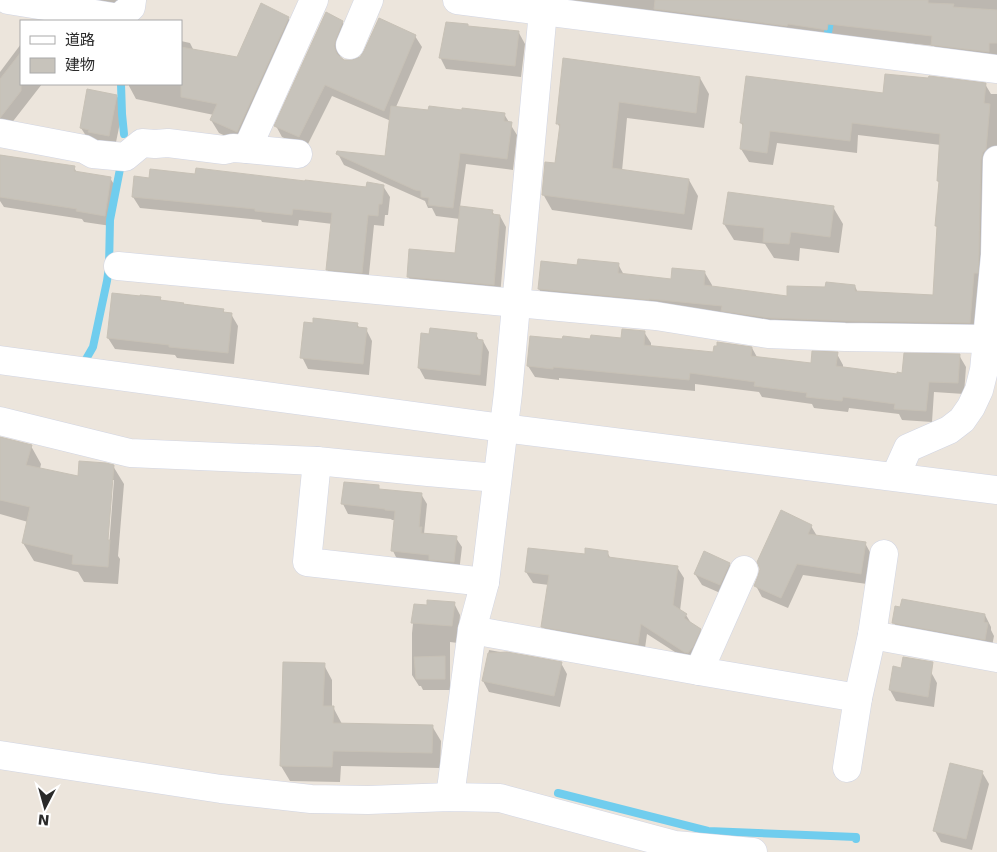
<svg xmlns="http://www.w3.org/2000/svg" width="997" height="852" font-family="'DejaVu Sans','Noto Sans JP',sans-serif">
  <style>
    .shadow { fill: #0003; fill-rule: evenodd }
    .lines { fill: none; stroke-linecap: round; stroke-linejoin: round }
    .stream { stroke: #70cdee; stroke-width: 8 }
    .building { fill: #c7c3bb; stroke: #c7c1b6 }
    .minor-casing { stroke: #d1d5e3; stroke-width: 29 }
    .minor { stroke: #fff; stroke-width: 28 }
  </style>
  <rect width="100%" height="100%" fill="#ece5dc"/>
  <g class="shadow">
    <polygon points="66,0 121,0 120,12"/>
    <polygon points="565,0 997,0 997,63 939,56 934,46 834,35"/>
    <polygon points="288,18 296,31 245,145 219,133 211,120 214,115 136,99 129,86 129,84 181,84 181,41 190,43 194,51 238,59"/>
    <polygon points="342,22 349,33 341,51 340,58 344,61 353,62 415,36 422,47 396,107 429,111 504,114 517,135 513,170 466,164 460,207 492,211 495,216 500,216 506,227 500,296 414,288 408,276 456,255 460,219 436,216 432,208 428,208 425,201 344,165 338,154 386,157 391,121 332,96 306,148 282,137 276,126"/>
    <polygon points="469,27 519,33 525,44 521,77 446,69 440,57"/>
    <polygon points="21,44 21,84 42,84 7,129 0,130 0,72"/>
    <polygon points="564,60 700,78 709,94 704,128 627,118 622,171 689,180 698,196 692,230 552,210 543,194 556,165 561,129 557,123"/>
    <polygon points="985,84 991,94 997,94 997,159 979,335 853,334 546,302 539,289 578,266 618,264 624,275 672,280 705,273 712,285 712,288 788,297 826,289 855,286 858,293 934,296 939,229 936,226 940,184 938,181 941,145 858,135 857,153 777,143 773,165 749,162 741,149 744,128 741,123 884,95"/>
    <polygon points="117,96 123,108 115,147 88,139 81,128"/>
    <polygon points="0,155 74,167 77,173 110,178 117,189 111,226 84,222 82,219 4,207 0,201"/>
    <polygon points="383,186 390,197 388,215 385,215 384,226 374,225 368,284 334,281 327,269 333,224 299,220 298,226 262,222 261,220 140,208 133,197 367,188"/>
    <polygon points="833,207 843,224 839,253 800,248 799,261 774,258 765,244 734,240 724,224"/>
    <polygon points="160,298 162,302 223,310 225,314 231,314 238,326 234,364 177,358 175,355 115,349 108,338"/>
    <polygon points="357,324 360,329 366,329 372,341 369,375 308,369 302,357"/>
    <polygon points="644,332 651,343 651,347 714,354 752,348 757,357 812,364 837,354 843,365 843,368 898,375 959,355 966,367 964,394 934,392 932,422 902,420 899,414 849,408 848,412 814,408 812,404 762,397 759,392 695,384 695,391 559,378 559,380 535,377 528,366 563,341 622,340"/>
    <polygon points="476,334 479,340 483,341 489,352 486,386 425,379 419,368"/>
    <path d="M0,438L31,446L41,464L40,469L80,477L113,466L124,484L118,556L120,559L118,584L84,582L78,572L34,561L23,543L28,522L0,514ZM111,480H114L109,547L106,546Z"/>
    <polygon points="378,487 380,490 421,494 427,504 424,534 456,538 462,547 459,572 398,561 393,551 396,520 392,520 391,519 348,514 343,504"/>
    <polygon points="811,526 817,536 865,543 871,554 867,584 803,575 788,608 762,597 756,586"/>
    <polygon points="607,552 611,559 677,567 684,578 680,611 686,615 691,623 700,630 706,641 692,663 647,634 644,655 549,638 543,626 549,585 533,583 526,572 586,556"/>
    <polygon points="729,564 736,575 727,596 702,585 695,574"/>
    <polygon points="454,603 460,615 458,643 450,642 450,690 423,690 421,686 419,686 412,675 412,633 415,605 428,606"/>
    <polygon points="985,615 991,627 991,630 994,636 991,651 900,634 894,623"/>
    <polygon points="489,650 561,663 567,674 560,707 489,692 483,681"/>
    <polygon points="324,665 332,680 332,707 333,707 342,724 432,726 441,741 440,768 341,766 340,782 290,781 281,766"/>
    <polygon points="931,672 937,683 934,707 896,701 890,690"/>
    <polygon points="982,772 989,784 972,850 941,842 935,831"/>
  </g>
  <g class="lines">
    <g class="stream">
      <polyline points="827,38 834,0"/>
      <polyline points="121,84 122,114 124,134"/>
      <polyline points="82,366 93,347 107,281 109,267 110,220 120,169"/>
      <polyline points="558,793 708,831 856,837 856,839"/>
    </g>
  </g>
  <g class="building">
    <polygon points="655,0 928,0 928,3 954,4 953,7 997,10 997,43 989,43 989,52 931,45 932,36 828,24 827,30 788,24 787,26 654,9"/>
    <polygon points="261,3 289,17 237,132 210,120 217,104 181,97 181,47 237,57"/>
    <polygon points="326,12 343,21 336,39 334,46 337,54 344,60 352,60 360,57 364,51 379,18 416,35 384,111 325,85 299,137 274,126"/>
    <polygon points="446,22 468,24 468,26 519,31 515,66 439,58"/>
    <polygon points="21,52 21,91 0,118 0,79"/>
    <polygon points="563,58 700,77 696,113 619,102 612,168 689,179 684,214 542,195 545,162 555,163 560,124 556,124"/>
    <polygon points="885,74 928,78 929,76 986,83 984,103 990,104 986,150 983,152 981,160 979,254 978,273 974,273 970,323 845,321 770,318 721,311 722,306 649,299 649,300 538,289 541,261 577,265 578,259 619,263 618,273 671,279 672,268 705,271 704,285 787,296 787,286 825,287 826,282 855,285 855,291 933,295 937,226 935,226 939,181 937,181 940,134 852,123 850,141 770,131 767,153 740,149 743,123 740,123 746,76 883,93"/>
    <polygon points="87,89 117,95 109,136 88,132 89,130 80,128"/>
    <polygon points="391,106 428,110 429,106 462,110 462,108 505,113 504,121 512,122 507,159 460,153 453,208 428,205 429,198 421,197 421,191 415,190 336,154 337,151 385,156"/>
    <polygon points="0,155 75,166 74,171 111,177 105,216 76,211 77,209 0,197"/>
    <polygon points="196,168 305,181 305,180 366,187 367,182 384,185 382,204 379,204 378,216 368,215 362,273 326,270 332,213 293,209 292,215 255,211 255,209 132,197 134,176 149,178 150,169 195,174"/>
    <polygon points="728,192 834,206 830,237 791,232 789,244 763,242 764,228 723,224"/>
    <polygon points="460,206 493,210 492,214 500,215 494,285 407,277 409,249 455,253"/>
    <polygon points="112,293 140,296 140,295 161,297 160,300 184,303 183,304 224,309 223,312 232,313 228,353 169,347 169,345 107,338"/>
    <polygon points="313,318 358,323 357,327 367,328 363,364 300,358 304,322 313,323"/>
    <polygon points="430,328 477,333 476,339 483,340 480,375 418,368 421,333 429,334"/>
    <polygon points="622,329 645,331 644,345 713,352 714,346 717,346 717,342 752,347 751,356 811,363 812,351 838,352 836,366 897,374 897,372 902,373 904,353 960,354 958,383 929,382 926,411 894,409 895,404 843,397 842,401 806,397 807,393 754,386 755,382 690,373 689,380 553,367 553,369 527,366 530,336 562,339 563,336 590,339 591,335 621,338"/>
    <polygon points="0,437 32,445 26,465 78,476 79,461 106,463 114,465 108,540 110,540 108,567 72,564 73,555 22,543 30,507 0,500"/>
    <polygon points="344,482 379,485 379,489 422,493 419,527 422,527 421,533 457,536 454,562 429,560 429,555 391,551 395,511 385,510 385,509 341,504"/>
    <polygon points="781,510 812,525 808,534 866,542 861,574 797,564 781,598 754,586 758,576 760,569 757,562"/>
    <polygon points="528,548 585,554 585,548 608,551 608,557 678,566 673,605 687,614 684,618 701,629 693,647 688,653 684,652 641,624 638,644 541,627 549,575 525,572"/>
    <polygon points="704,551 730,563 720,585 694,574"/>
    <polygon points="902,599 985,614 984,622 988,623 985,640 892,623 895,606 900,607"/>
    <polygon points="427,600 455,602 452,626 411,623 414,604 427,605"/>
    <polygon points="507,652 562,662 554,696 482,681 488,653"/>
    <polygon points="445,656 445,679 416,679 414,657"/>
    <polygon points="903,657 933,662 928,697 889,690 893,666 901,668"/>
    <polygon points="283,662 325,663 323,706 334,706 333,723 433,725 432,753 333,751 332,767 280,766"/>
    <polygon points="950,763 983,771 966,839 933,831"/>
  </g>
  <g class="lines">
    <g class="minor-casing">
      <g id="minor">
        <polyline points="8,0 119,18 131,7 132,0"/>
        <polyline points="457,0 997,69"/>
        <polyline points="350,45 369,0"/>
        <polyline points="0,133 84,149 93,154 125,157 142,143 155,144 168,143 224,150 233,148 247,149 298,154"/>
        <polyline points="247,149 314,0"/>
        <polyline points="118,266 656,316 768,334 845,337 987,339"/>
        <polyline points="0,360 503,428 997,490"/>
        <polyline points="0,421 130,453 317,461 428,472 497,478"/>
        <polyline points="317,461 307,562 485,582"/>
        <polyline points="899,468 908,448 949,430 962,420 971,407 979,390 984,370 992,286 995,255 997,160"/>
        <polyline points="472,630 699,671 858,698"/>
        <polyline points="872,635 997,658"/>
        <polyline points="699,671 744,570"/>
        <polyline points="0,755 221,789 311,799 368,800 450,797 500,798 675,845 753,852"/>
        <polyline points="847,768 858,698 872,635 884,554"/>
        <polyline points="450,797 472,630 485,582 508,393 544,0"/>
      </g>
    </g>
    <use href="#minor" class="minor"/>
  </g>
  <rect x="20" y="20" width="162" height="65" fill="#ffffff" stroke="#aaaaaa"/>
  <rect x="30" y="36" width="25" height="8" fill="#ffffff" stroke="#aaaaaa"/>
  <text x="65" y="45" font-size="15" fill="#2a2a2a">道路</text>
  <rect x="30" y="58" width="25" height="15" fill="#c7c3bb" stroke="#aaaaaa"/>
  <text x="65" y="70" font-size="15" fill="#2a2a2a">建物</text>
  <g transform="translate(45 807) rotate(186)" stroke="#ffffff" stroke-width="4" paint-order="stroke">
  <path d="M0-4L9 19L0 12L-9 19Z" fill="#2a2a2a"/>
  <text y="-8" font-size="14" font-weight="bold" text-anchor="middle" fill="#2a2a2a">N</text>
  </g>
</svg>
